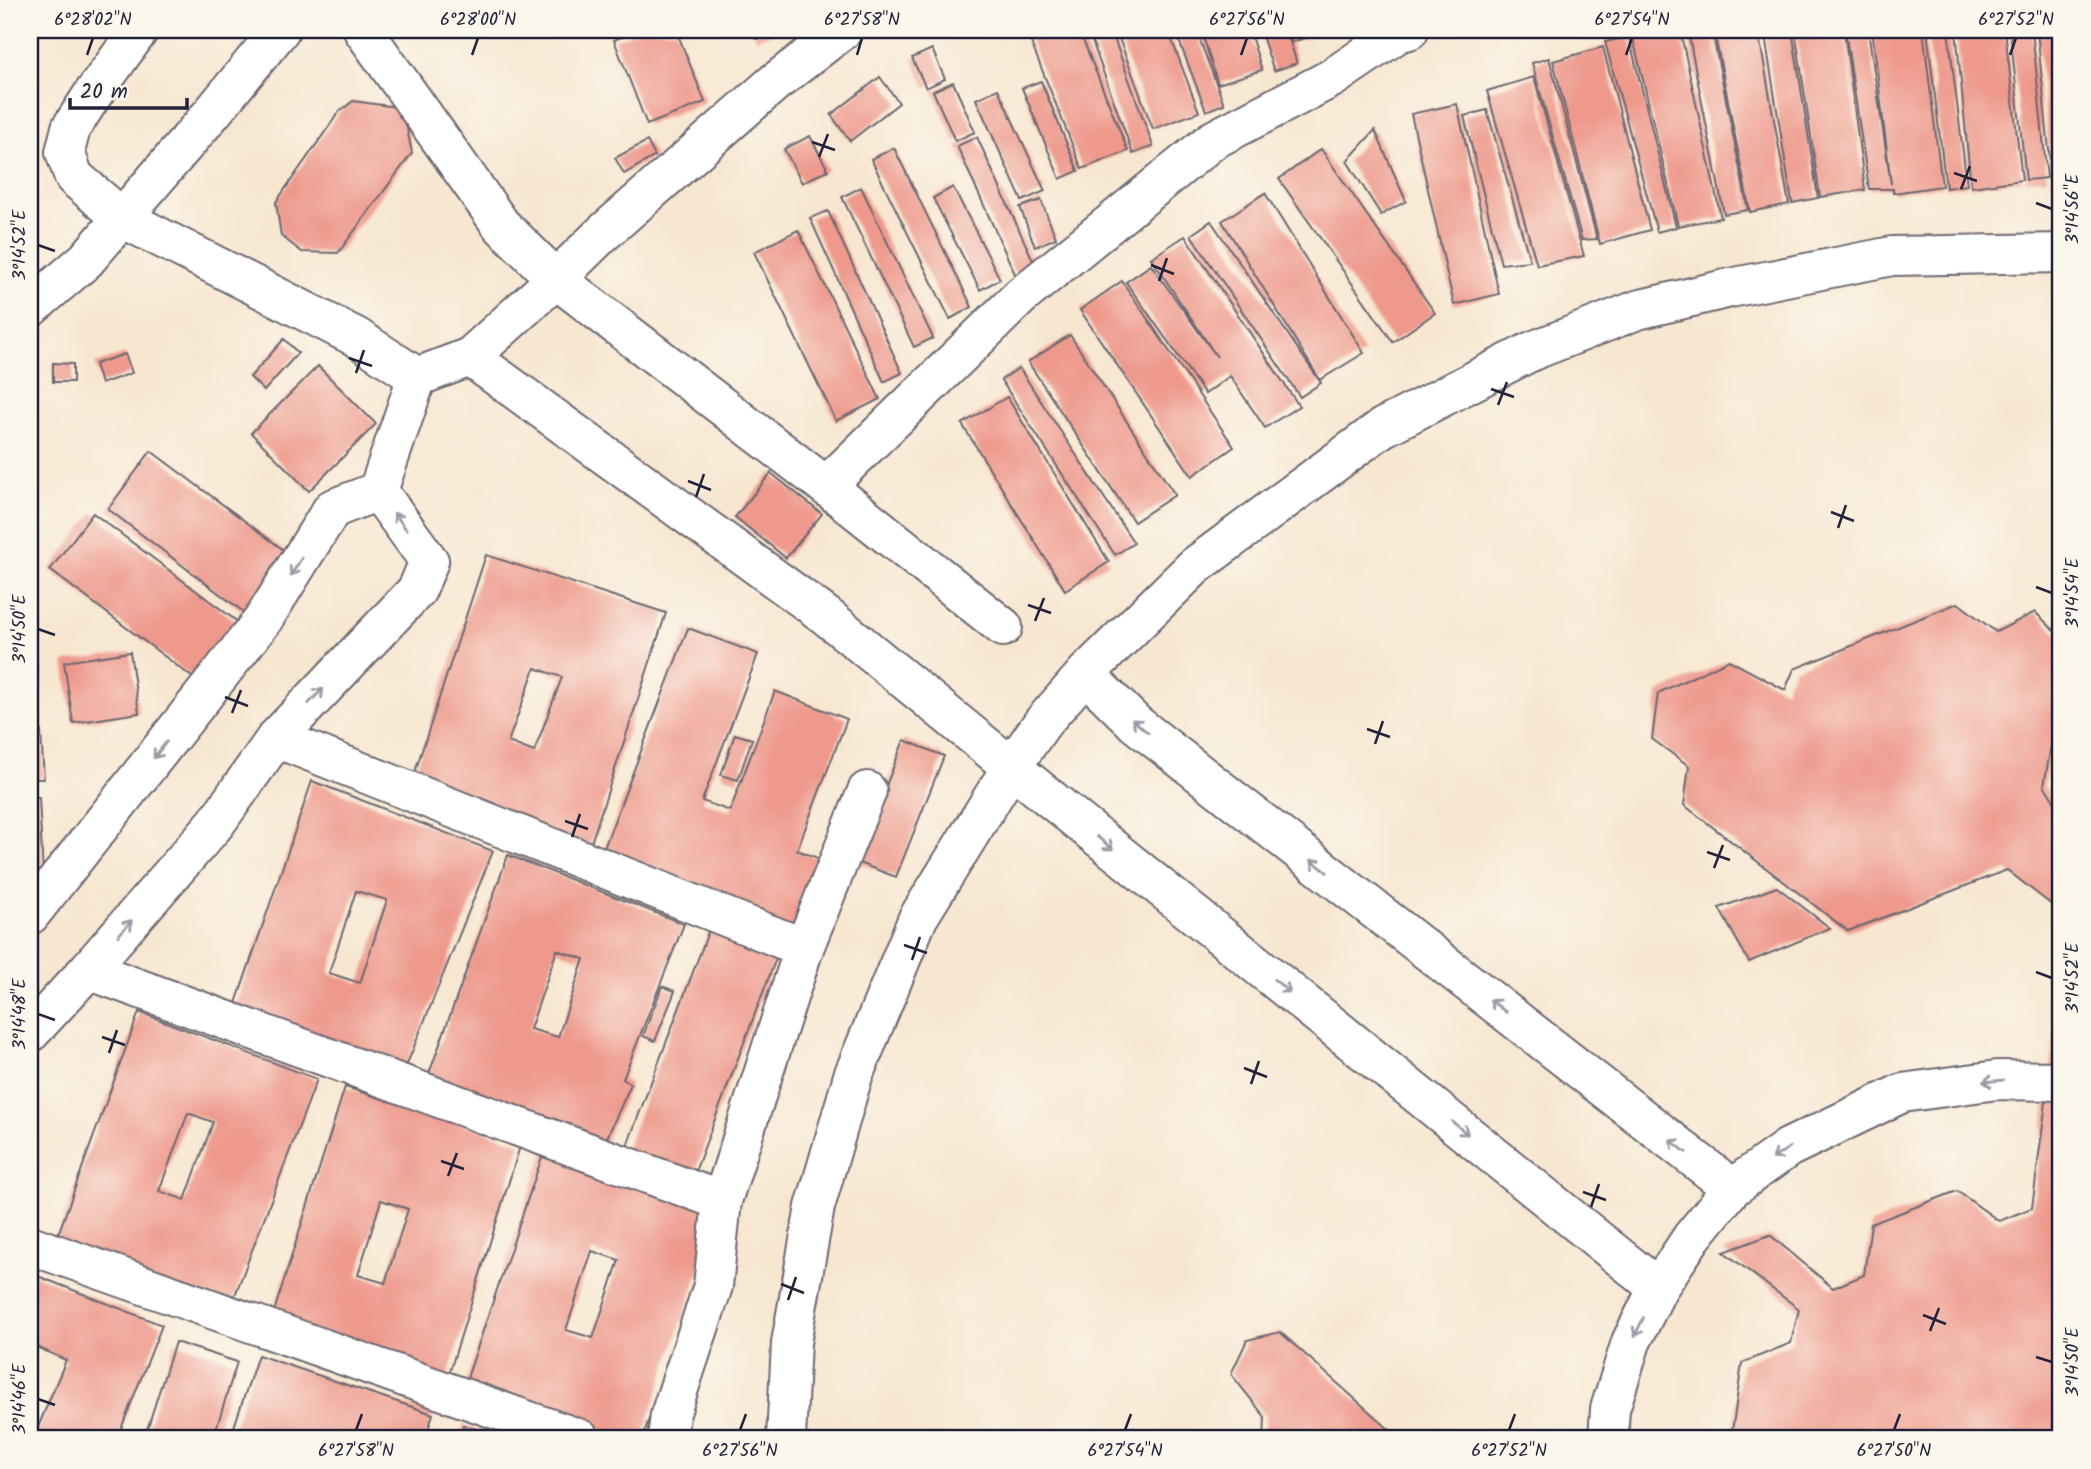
<svg xmlns="http://www.w3.org/2000/svg" width="2091" height="1469" font-family="Kalam,sans-serif">
  <style>
    .building { fill: #ee998c; fill-rule: evenodd }
    .lines { fill: none; stroke-linecap: round; stroke-linejoin: round }
    .minor-casing { stroke: #6d6770; stroke-width: 42 }
    .minor { stroke: #fff; stroke-width: 38 }
    .oneway { stroke: #9c9ca7 }
    .ticks { fill: none; stroke: #22223b; stroke-width: 2.5 }
    .neatline { fill: none; stroke: #22223b; stroke-width: 2.5 }
    .ticks-label { font-size: 18px; text-anchor: middle; fill: #22223b }
  </style>
  <rect width="100%" height="100%" fill="#fbf7ec"/>
  <filter id="ink" filterUnits="userSpaceOnUse"><feTurbulence type="fractalNoise" baseFrequency=".0143" numOctaves="2"/><feDisplacementMap in="SourceGraphic" scale="14" xChannelSelector="R" yChannelSelector="G"/><feConvolveMatrix kernelMatrix="1 2 1 2 8 2 1 2 1" color-interpolation-filters="sRGB"/></filter>
  <filter id="wash" filterUnits="userSpaceOnUse"><feTurbulence type="fractalNoise" baseFrequency=".00686" numOctaves="4" result="noise"/><feDisplacementMap in="SourceGraphic" scale="28" xChannelSelector="R" yChannelSelector="G"/><feGaussianBlur stdDeviation="1.57" result="paint"/><feColorMatrix in="noise" values="0 0 0 0 0 0 0 0 0 0 0 0 0 0 0 0 0 1.4 0 .05"/><feComposite in="paint" operator="in"/></filter>
  <g filter="url(#wash)">
    <rect width="100%" height="100%" fill="#f7e7d1"/>
    <g id="blocks">
      <g class="building">
        <polygon points="639,30 676,30 705,102 647,125 614,40"/>
        <polygon points="753,30 781,30 756,39"/>
        <polygon points="1026,30 1079,30 1128,151 1082,169"/>
        <polygon points="1088,30 1111,30 1153,146 1133,154"/>
        <polygon points="1116,30 1168,30 1199,112 1153,129"/>
        <polygon points="1175,30 1196,30 1224,104 1206,111"/>
        <polygon points="1201,30 1249,30 1262,70 1218,84"/>
        <polygon points="1260,30 1286,30 1297,63 1274,71"/>
        <polygon points="1288,30 1331,30 1292,42"/>
        <polygon points="1631,30 1680,30 1721,218 1678,226"/>
        <polygon points="1699,30 1712,30 1748,210 1724,214 1688,32"/>
        <polygon points="1714,30 1758,30 1789,204 1750,212"/>
        <polygon points="1764,30 1792,30 1818,198 1792,203"/>
        <polygon points="1795,30 1844,30 1865,190 1820,197"/>
        <polygon points="1845,30 1868,30 1891,184 1872,30 1923,30 1942,186 1893,193 1893,189 1869,189"/>
        <polygon points="1927,30 1948,30 1967,185 1946,188"/>
        <polygon points="1956,30 2005,30 2022,180 1971,187"/>
        <polygon points="2010,30 2032,30 2047,178 2026,180"/>
        <polygon points="2037,30 2061,30 2061,181 2052,181"/>
        <polygon points="1629,37 1676,227 1657,232 1605,42"/>
        <polygon points="1603,47 1650,230 1600,244 1553,61"/>
        <polygon points="932,49 945,79 926,88 912,58"/>
        <polygon points="1549,58 1597,239 1582,240 1532,63"/>
        <polygon points="880,77 899,103 850,141 831,115"/>
        <polygon points="1534,77 1584,256 1537,265 1487,91"/>
        <polygon points="1041,81 1078,171 1060,179 1022,88"/>
        <polygon points="953,82 975,132 955,141 933,91"/>
        <polygon points="998,89 1045,191 1022,201 976,99"/>
        <polygon points="353,101 403,108 412,153 338,253 302,252 281,236 276,202 339,112"/>
        <polygon points="1457,104 1499,294 1454,305 1411,114"/>
        <polygon points="1487,110 1530,261 1501,264 1464,116"/>
        <polygon points="1375,130 1406,201 1381,215 1347,161"/>
        <polygon points="810,136 828,170 802,183 784,149"/>
        <polygon points="977,137 1040,276 1020,285 957,146"/>
        <polygon points="647,141 655,156 624,174 615,158"/>
        <polygon points="894,148 972,307 950,319 871,159"/>
        <polygon points="1321,149 1435,313 1393,342 1279,179"/>
        <polygon points="861,187 933,338 914,347 842,197"/>
        <polygon points="953,187 1000,279 980,290 933,198"/>
        <polygon points="1265,193 1364,353 1320,380 1222,221"/>
        <polygon points="1041,200 1056,238 1035,247 1020,207"/>
        <polygon points="828,211 902,373 884,382 810,218"/>
        <polygon points="1211,221 1321,383 1300,397 1191,235"/>
        <polygon points="798,230 880,399 836,421 754,252"/>
        <polygon points="1185,236 1299,406 1265,428 1230,376 1205,394 1126,282 1151,265 1217,357 1151,258"/>
        <polygon points="1122,281 1234,447 1192,476 1080,310"/>
        <polygon points="1070,335 1175,495 1134,522 1028,362"/>
        <polygon points="284,339 298,353 264,391 250,377"/>
        <polygon points="125,354 132,373 101,384 95,364"/>
        <polygon points="53,363 73,364 73,382 53,382"/>
        <polygon points="318,366 376,424 309,491 251,433"/>
        <polygon points="1019,368 1134,543 1115,555 1001,380"/>
        <polygon points="1007,397 1109,562 1065,590 962,424"/>
        <polygon points="151,451 293,557 249,616 108,509"/>
        <polygon points="771,473 822,514 786,558 735,517"/>
        <polygon points="93,513 243,626 200,683 50,570"/>
        <polygon points="30,528 31,528 36,562 30,563"/>
        <path d="M486,555L666,613L590,846L410,787ZM535,668L562,677L534,752L508,742Z"/>
        <polygon points="32,593 44,779 30,779 30,594"/>
        <polygon points="1958,603 1996,632 2035,612 2061,637 2061,690 2044,785 2061,812 2061,912 2007,870 1848,931 1684,805 1689,766 1652,739 1658,693 1729,660 1785,690 1794,669"/>
        <polygon points="688,628 758,654 702,801 730,811 775,691 847,719 797,850 828,862 801,933 601,856"/>
        <polygon points="130,652 139,713 73,723 64,662"/>
        <polygon points="735,734 752,739 738,780 721,775"/>
        <polygon points="904,740 944,756 896,877 856,862"/>
        <path d="M312,781L493,851L403,1074L233,1012ZM356,891L387,900L360,983L329,973Z"/>
        <polygon points="30,797 39,797 43,875 30,875"/>
        <path d="M508,855L684,924L623,1079L631,1084L601,1151L425,1085ZM557,950L584,959L558,1037L530,1029Z"/>
        <polygon points="1777,887 1830,928 1749,962 1719,908"/>
        <polygon points="710,927 778,953 690,1185 622,1159"/>
        <polygon points="662,986 675,991 655,1041 643,1036"/>
        <polygon points="2060,996 2061,996 2061,1439 1731,1439 1742,1363 1791,1343 1799,1309 1724,1252 1770,1235 1833,1288 1864,1275 1871,1224 1957,1191 1999,1221 2032,1208"/>
        <path d="M139,1012L317,1079L229,1311L52,1251ZM188,1113L213,1122L185,1200L159,1191Z"/>
        <path d="M345,1087L521,1143L448,1377L271,1321ZM381,1200L408,1209L385,1283L358,1275Z"/>
        <path d="M544,1151L720,1211L642,1439H606L463,1390ZM592,1251L619,1260L593,1338L566,1330Z"/>
        <polygon points="30,1273 162,1325 117,1439 33,1439 66,1360 30,1344"/>
        <polygon points="1280,1332 1400,1439 1264,1439 1265,1417 1231,1374 1247,1340"/>
        <polygon points="175,1342 237,1362 213,1439 144,1439"/>
        <polygon points="258,1355 433,1414 425,1439 230,1439"/>
        <polygon points="463,1425 507,1439 459,1439"/>
      </g>
    </g>
  </g>
  <g filter="url(#ink)">
    <use href="#blocks" fill-opacity="0" stroke="#6d6770" stroke-width="2"/>
    <g class="lines">
      <g class="minor-casing">
        <g id="minor">
          <polyline points="139,30 93,94 71,128 65,152 74,177 122,218 356,337 417,377 470,357 556,279 602,234 774,83 843,30"/>
          <polyline points="363,30 501,225 556,279 826,486 1003,627"/>
          <polyline points="30,308 86,260 212,113 280,30"/>
          <polyline points="470,357 825,615 1052,800 1658,1288"/>
          <polyline points="826,486 1021,296 1213,140 1332,78 1398,33 1409,30"/>
          <polyline points="378,491 417,377"/>
          <polyline points="1085,674 1136,724 1732,1188"/>
          <polyline points="276,738 804,948"/>
          <polyline points="30,915 263,620 332,509 378,491 429,561 417,590 276,738 216,823 88,970 30,1033"/>
          <polyline points="88,970 722,1201"/>
          <polyline points="30,1245 580,1439"/>
          <polyline points="667,1439 670,1415 713,1286 722,1201 804,948 867,791"/>
          <polyline points="786,1439 791,1343 815,1207 853,1076 918,918 1012,766 1043,722 1085,674 1195,566 1382,428 1532,351 1637,310 1730,288 1892,256 2061,253"/>
          <polyline points="1608,1439 1610,1409 1631,1342 1658,1288 1692,1237 1732,1188 1788,1148 1902,1093 1997,1080 2061,1081"/>
        </g>
      </g>
      <use href="#minor" class="minor"/>
    </g>
    <defs><path id="oneway-shaft" d="M-6 0H5M1.5-3L5.5 0L1.5 3" fill="none" stroke-width="1.6" stroke-linecap="round" stroke-linejoin="round" transform="scale(1.75)"/></defs>
    <g class="oneway">
      <use href="#oneway-shaft" transform="translate(400 521) rotate(-126)"/>
      <use href="#oneway-shaft" transform="translate(296 567) rotate(122)"/>
      <use href="#oneway-shaft" transform="translate(316 696) rotate(-46)"/>
      <use href="#oneway-shaft" transform="translate(1140 726) rotate(-140)"/>
      <use href="#oneway-shaft" transform="translate(160 750) rotate(128)"/>
      <use href="#oneway-shaft" transform="translate(1105 843) rotate(39)"/>
      <use href="#oneway-shaft" transform="translate(1319 866) rotate(-142)"/>
      <use href="#oneway-shaft" transform="translate(125 928) rotate(-49)"/>
      <use href="#oneway-shaft" transform="translate(1282 986) rotate(39)"/>
      <use href="#oneway-shaft" transform="translate(1498 1006) rotate(-142)"/>
      <use href="#oneway-shaft" transform="translate(1993 1081) rotate(175)"/>
      <use href="#oneway-shaft" transform="translate(1460 1128) rotate(39)"/>
      <use href="#oneway-shaft" transform="translate(1678 1146) rotate(-142)"/>
      <use href="#oneway-shaft" transform="translate(1781 1153) rotate(146)"/>
      <use href="#oneway-shaft" transform="translate(1639 1327) rotate(116)"/>
    </g>
  </g>
  <path class="ticks" d="M87,55L93,38M472,55L478,38M857,55L862,38M1241,55L1247,38M1626,55L1632,38M2010,55L2016,38M812,142L835,150M819,157L828,134M1954,173L1977,181M1961,189L1970,166M2036,203L2052,209M38,245L55,251M1151,265L1174,274M1159,281L1167,258M349,358L372,366M356,373L364,350M1491,389L1514,397M1498,405L1507,382M688,481L711,490M696,497L704,474M1831,512L1854,521M1838,528L1846,505M2036,587L2052,593M1028,605L1051,613M1035,621L1044,598M38,629L55,635M225,697L248,706M232,713L241,690M1367,729L1390,737M1375,744L1383,721M565,821L588,829M572,837L580,814M1707,852L1730,860M1714,868L1723,845M904,945L927,953M912,960L920,937M2036,972L2052,978M38,1014L55,1020M102,1037L125,1045M109,1053L117,1030M1244,1068L1267,1077M1251,1084L1259,1061M441,1161L464,1169M448,1176L457,1153M1583,1192L1606,1200M1591,1207L1599,1184M781,1284L804,1293M788,1300L796,1277M1923,1315L1946,1324M1930,1331L1939,1308M2036,1357L2052,1362M38,1399L55,1405M356,1430L362,1414M740,1430L746,1414M1125,1430L1131,1414M1509,1430L1515,1414M1894,1430L1900,1414"/>
  <rect width="2091" height="1469" fill="none" stroke="#fbf7ec" stroke-width="77"/>
  <path d="M70 98v10h117v-10" fill="none" stroke="#22223b" stroke-width="3.5"/>
  <text x="80" y="98" font-size="21" fill="#22223b" stroke="#fbf7ec" stroke-width="5" paint-order="stroke">20 m</text>
  <rect x="38" y="38" width="2014" height="1392" class="neatline"/>
  <g class="ticks-label">
    <text x="93" y="25">6°28'02"N</text>
    <text x="478" y="25">6°28'00"N</text>
    <text x="862" y="25">6°27'58"N</text>
    <text x="1247" y="25">6°27'56"N</text>
    <text x="1632" y="25">6°27'54"N</text>
    <text x="2016" y="25">6°27'52"N</text>
    <text transform="translate(2072 209) rotate(-90)" y="6">3°14'56"E</text>
    <text transform="translate(19 245) rotate(-90)" y="6">3°14'52"E</text>
    <text transform="translate(2072 593) rotate(-90)" y="6">3°14'54"E</text>
    <text transform="translate(19 629) rotate(-90)" y="6">3°14'50"E</text>
    <text transform="translate(2072 978) rotate(-90)" y="6">3°14'52"E</text>
    <text transform="translate(19 1014) rotate(-90)" y="6">3°14'48"E</text>
    <text transform="translate(2072 1362) rotate(-90)" y="6">3°14'50"E</text>
    <text transform="translate(19 1399) rotate(-90)" y="6">3°14'46"E</text>
    <text x="356" y="1456">6°27'58"N</text>
    <text x="740" y="1456">6°27'56"N</text>
    <text x="1125" y="1456">6°27'54"N</text>
    <text x="1509" y="1456">6°27'52"N</text>
    <text x="1894" y="1456">6°27'50"N</text>
  </g>
</svg>
